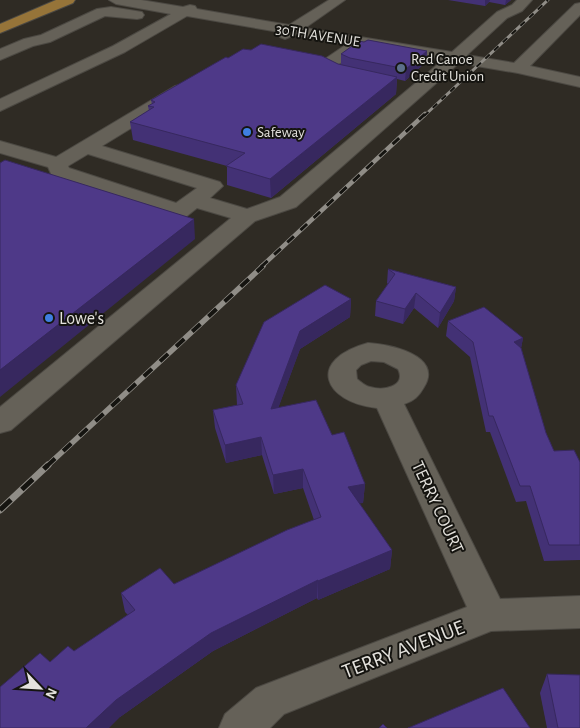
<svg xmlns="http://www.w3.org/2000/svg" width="580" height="728" font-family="'Alegreya Sans',sans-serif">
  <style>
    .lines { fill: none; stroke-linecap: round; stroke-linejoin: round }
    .minor-casing { stroke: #4c4943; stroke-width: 2 }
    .major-casing { stroke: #4c4943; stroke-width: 2 }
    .minor { fill: #656158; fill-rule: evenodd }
    .major { fill: #967439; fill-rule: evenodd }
    .rail-far3-casing { stroke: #908d87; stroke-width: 3 }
    .rail-far2-casing { stroke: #908d87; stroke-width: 4.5 }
    .rail-far1-casing { stroke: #908d87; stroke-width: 5.5 }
    .rail-casing { stroke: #908d87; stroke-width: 7 }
    .rail-far3 { stroke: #151410; stroke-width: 2; stroke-dasharray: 6; stroke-linecap: butt }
    .rail-far2 { stroke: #151410; stroke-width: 3; stroke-dasharray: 9; stroke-linecap: butt }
    .rail-far1 { stroke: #151410; stroke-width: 4; stroke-dasharray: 11; stroke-linecap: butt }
    .rail { stroke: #151410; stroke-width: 5; stroke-dasharray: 15; stroke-linecap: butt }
    .wall { fill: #433175 }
    .shaded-wall { fill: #37285f }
    .building { fill: #4e3988; stroke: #37285f }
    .service-dot { fill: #5c6f8a; stroke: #151410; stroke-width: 2 }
    .shop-dot { fill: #3f7fe0; stroke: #151410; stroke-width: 2 }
    .labels { text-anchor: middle; stroke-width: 4; stroke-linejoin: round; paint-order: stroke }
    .far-street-label { font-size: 15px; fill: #e4e2dd; stroke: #151410 }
    .far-poi-label { font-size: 15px; fill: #e4e2dd; stroke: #151410; text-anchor: start }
    .poi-label { font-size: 18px; fill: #e4e2dd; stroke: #151410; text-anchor: start }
    .street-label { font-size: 18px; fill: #e4e2dd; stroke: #151410 }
    .near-street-label { font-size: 21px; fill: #e4e2dd; stroke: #151410 }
  </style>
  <rect width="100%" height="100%" fill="#2f2b24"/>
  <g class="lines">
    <g class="minor-casing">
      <g id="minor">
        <path d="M109,0H141L183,7L190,5L195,6L197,9L289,25L329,0H345L305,28L452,52L497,12L512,5L517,0H532L522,11L507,18L467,55L514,63L575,4L580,3V15L530,66L580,77V87L518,73L459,63L296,207L255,221L11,430L0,433V407L231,218L197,208L187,216L179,218L52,176L48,167L0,153V141L56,157L175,86L181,85L187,86L190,90L187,94L102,146L220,182L223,186L210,198L247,209L280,197L443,60L362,46C337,68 326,76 292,67L290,64L292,61L298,59L322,61L347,44L294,35L285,39L280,37L277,34L279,32L187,16L125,52L0,111V99L113,46L171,14L116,4ZM88,154L197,188L176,203L69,168L68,166Z"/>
        <polygon points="111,7 142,12 144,15 142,18 137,19 105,16 50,42 33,46 0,60 0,49 24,39 41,35 97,9"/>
        <path d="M368,343C388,344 444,355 424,387C419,396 414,401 404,404L500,599L580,596V628L491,631L284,714L270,728H219L225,714L256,688L467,607L377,408C323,402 306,360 368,343ZM371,361L384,362L398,369C407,387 383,391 370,387C365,386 361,382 357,379L356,370L361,365Z"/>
      </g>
    </g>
    <g class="major-casing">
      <polygon id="major" points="56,0 75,0 73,3 0,33 0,24"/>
    </g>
    <use href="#minor" class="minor"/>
    <use href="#major" class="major"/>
    <g class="rail-far3-casing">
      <polyline id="rail-far3" points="424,116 548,0"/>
    </g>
    <g class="rail-far2-casing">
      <polyline id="rail-far2" points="261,267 425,114"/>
    </g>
    <g class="rail-far1-casing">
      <polyline id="rail-far1" points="47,466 263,266"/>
    </g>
    <g class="rail-casing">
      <polyline id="rail" points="0,510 48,465"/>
    </g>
    <use href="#rail-far3" class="rail-far3"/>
    <use href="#rail-far2" class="rail-far2"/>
    <use href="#rail-far1" class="rail-far1"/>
    <use href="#rail" class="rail"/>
  </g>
  <g class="wall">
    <polygon points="448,0 511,0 505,5 489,2 485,6"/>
    <polygon points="251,50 341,65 341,54 427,51 426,62 405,81 397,79 396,94 271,198 227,185 227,166 133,140 130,122 149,111 148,106 152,104 151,100 228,58"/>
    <polygon points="388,269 456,287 454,301 438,328 414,308 403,324 375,316 376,301 388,284 387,283"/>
    <polygon points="351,299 350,317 300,349 278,408 332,435 365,484 363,503 359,503 392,550 390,569 318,600 317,598 213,651 120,717 50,662 74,651 128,615 125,612 121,593 174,584 314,520 303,488 274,494 262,455 226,463 215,428 213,410 237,405 236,385"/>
    <polygon points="448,321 523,338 521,348 546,433 554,451 580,462 580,560 544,561 526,501 516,502 490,432 486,432 470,357 446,336"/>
    <polygon points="547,674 580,728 547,728 540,693"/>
  </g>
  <g class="shaded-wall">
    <polygon points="485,0 490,0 489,2 485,6"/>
    <polygon points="506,0 511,0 505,5"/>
    <polygon points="427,51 426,62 405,81 406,69"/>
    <polygon points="397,77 396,94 271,198 270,179"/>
    <polygon points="194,219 195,239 0,397 0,370"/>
    <polygon points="456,287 454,301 438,328 440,313"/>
    <polygon points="416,293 414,308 403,324 405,309"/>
    <polygon points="351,299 350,317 300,349 271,428 271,409 300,331"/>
    <polygon points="523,338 520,354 514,342"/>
    <polygon points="261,437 262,455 226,463 225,445"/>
    <polygon points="303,469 303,488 274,494 273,475"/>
    <polygon points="365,484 363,503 346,506 348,487"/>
    <polygon points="392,550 390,569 318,600 318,581"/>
    <polygon points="318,580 317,598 213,651 120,717 109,728 86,728 116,700 211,633"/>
  </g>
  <g class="building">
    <polygon points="368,40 427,51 406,69 350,58 341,54 359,41 364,42"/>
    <polygon points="261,44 322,56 338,64 397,77 270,179 226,166 245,153 130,122 154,107 148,106 155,102 151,100 226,57 228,58 243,49 251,50"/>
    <polygon points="5,160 194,219 0,370 0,163"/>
    <polygon points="388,269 456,287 440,313 416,293 405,309 376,301 395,274"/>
    <polygon points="325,285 351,299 300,331 271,409 316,400 332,435 344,432 365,484 348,487 392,550 318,581 318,580 211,633 116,700 86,728 0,728 0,687 40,653 50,662 68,646 74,651 135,610 121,593 160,568 174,584 287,530 321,517 303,469 273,475 261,437 225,445 213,410 243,404 236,385 264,322"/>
    <polygon points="484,307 523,338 514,342 521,348 546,433 554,451 574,450 580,462 580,545 549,545 530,486 520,486 493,416 489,416 473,342 448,321"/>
    <polygon points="547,674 580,675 580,728 558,728"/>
    <polygon points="503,688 530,728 408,728"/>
    <polygon points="383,724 387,728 379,728"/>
  </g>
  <circle class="service-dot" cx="401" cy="68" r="5"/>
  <g class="shop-dot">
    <circle cx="247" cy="132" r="5"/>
    <circle cx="49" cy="318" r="5"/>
  </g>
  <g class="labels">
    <g class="far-street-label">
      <text transform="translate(318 35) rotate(9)" y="5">30TH AVENUE</text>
    </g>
    <g class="far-poi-label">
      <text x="411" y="64">Red Canoe<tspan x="411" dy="17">Credit Union</tspan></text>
      <text x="257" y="137">Safeway</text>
    </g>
    <g class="poi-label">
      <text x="59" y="324">Lowe's</text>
    </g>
    <g class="street-label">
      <text transform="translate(438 507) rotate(65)" y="6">TERRY COURT</text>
    </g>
    <g class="near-street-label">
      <text transform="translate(403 649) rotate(-21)" y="7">TERRY AVENUE</text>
    </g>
  </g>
  <g transform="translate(40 688) rotate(115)" stroke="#151410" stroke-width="4" paint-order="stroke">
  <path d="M0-4L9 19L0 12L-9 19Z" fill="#e4e2dd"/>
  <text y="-8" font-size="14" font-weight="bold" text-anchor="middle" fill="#e4e2dd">N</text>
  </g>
</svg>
